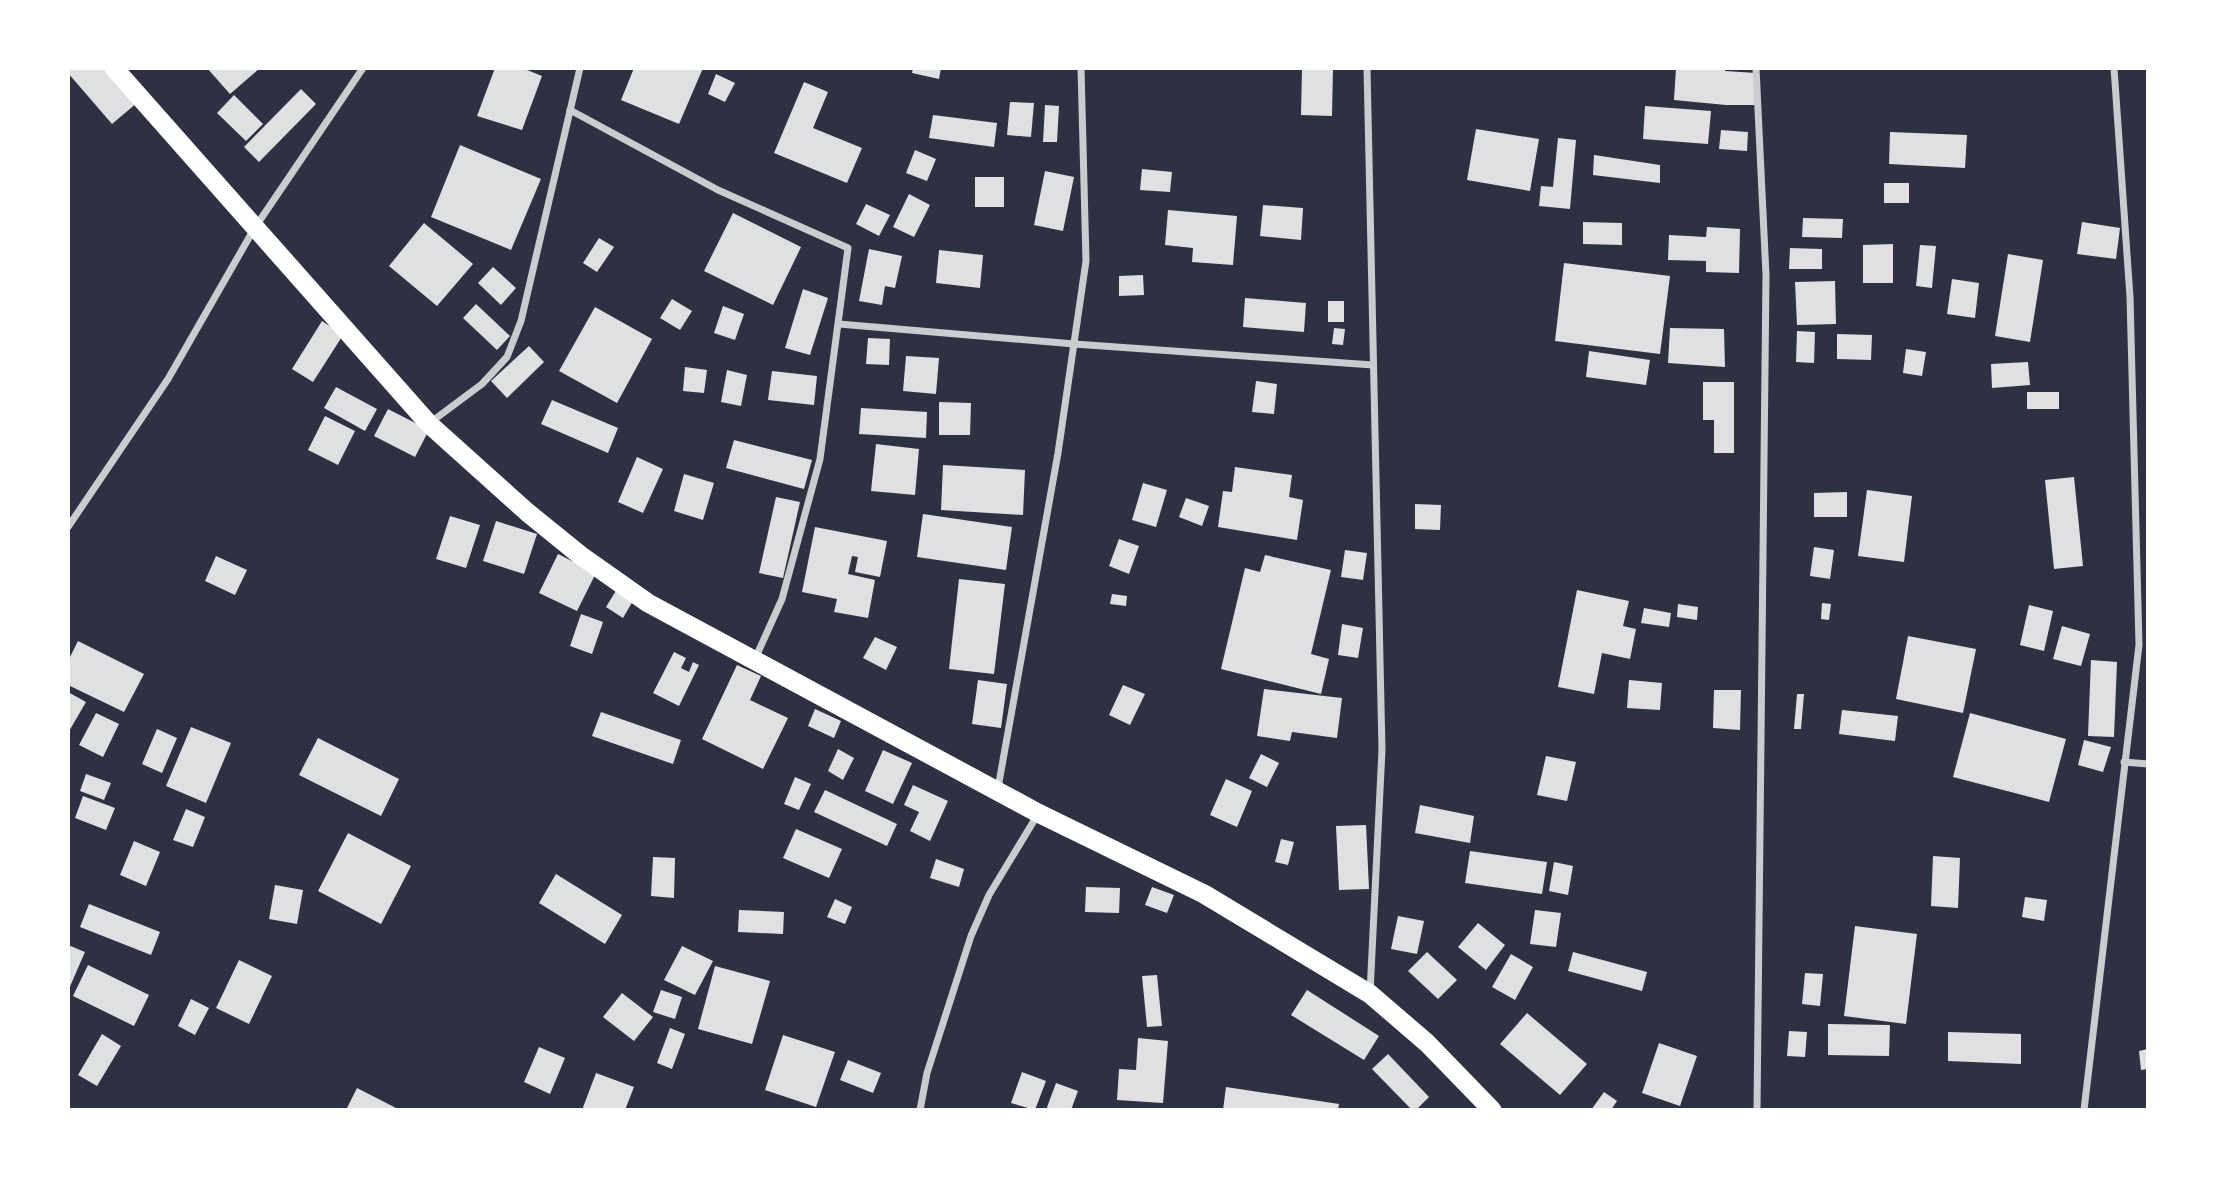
<svg xmlns="http://www.w3.org/2000/svg" width="2216" height="1178" font-family="'DejaVu Sans',sans-serif">
  <style>
    .building { fill: #e0e0e3 }
    .lines { fill: none; stroke-linecap: round; stroke-linejoin: round }
    .minor { stroke: #caccd0; stroke-width: 7 }
    .trunk { stroke: #fff; stroke-width: 19 }
  </style>
  <rect width="100%" height="100%" fill="#2d3142"/>
  <g class="building">
    <polygon points="68,68 109,68 138,102 112,124 68,73"/>
    <polygon points="207,68 260,68 230,94"/>
    <polygon points="495,68 522,68 542,76 522,130 477,116"/>
    <polygon points="634,68 703,68 679,124 621,100"/>
    <polygon points="913,68 941,68 939,79 912,73"/>
    <polygon points="1302,68 1333,68 1332,116 1301,115"/>
    <polygon points="1676,68 1725,68 1725,71 1756,73 1755,105 1726,105 1674,100"/>
    <polygon points="716,74 735,83 725,102 708,94"/>
    <polygon points="804,82 828,92 813,128 862,148 847,183 774,153"/>
    <polygon points="301,89 316,104 259,162 244,147"/>
    <polygon points="234,95 263,124 246,141 217,113"/>
    <polygon points="1010,102 1034,103 1031,137 1007,135"/>
    <polygon points="1045,105 1059,106 1057,142 1043,142"/>
    <polygon points="1645,106 1711,111 1708,144 1643,139"/>
    <polygon points="933,115 997,123 994,147 929,138"/>
    <polygon points="1476,129 1539,139 1530,191 1467,180"/>
    <polygon points="1721,130 1748,132 1747,151 1719,149"/>
    <polygon points="1890,132 1967,135 1965,168 1889,164"/>
    <polygon points="1558,138 1576,140 1570,209 1539,206 1541,186 1553,187"/>
    <polygon points="460,145 541,179 511,250 431,217"/>
    <polygon points="915,150 936,159 927,181 906,173"/>
    <polygon points="1594,155 1660,165 1660,183 1593,175"/>
    <polygon points="1142,169 1172,172 1170,192 1140,190"/>
    <polygon points="1045,171 1074,177 1063,231 1034,225"/>
    <rect x="975" y="177" width="29" height="30"/>
    <rect x="1884" y="183" width="25" height="20"/>
    <polygon points="909,194 930,205 914,237 893,227"/>
    <polygon points="866,204 890,215 879,236 856,224"/>
    <polygon points="1263,205 1303,208 1301,240 1260,236"/>
    <polygon points="1168,210 1237,216 1233,265 1192,262 1193,248 1165,245"/>
    <polygon points="733,213 801,247 773,305 704,271"/>
    <polygon points="1803,218 1843,219 1842,238 1802,237"/>
    <polygon points="1583,222 1622,223 1622,245 1583,244"/>
    <polygon points="2082,222 2120,228 2116,259 2077,254"/>
    <polygon points="424,223 473,264 437,306 389,266"/>
    <polygon points="1707,227 1740,229 1739,273 1706,272 1706,261 1668,260 1669,235 1706,237"/>
    <polygon points="599,238 614,247 597,272 583,263"/>
    <polygon points="1893,244 1893,283 1863,283 1863,245"/>
    <polygon points="1920,245 1936,246 1932,288 1916,286"/>
    <polygon points="1790,248 1822,249 1822,269 1789,269"/>
    <polygon points="869,249 902,256 895,288 885,286 882,305 859,301"/>
    <polygon points="939,250 983,255 980,288 936,283"/>
    <polygon points="2008,254 2043,260 2030,342 1995,336"/>
    <polygon points="1564,263 1670,276 1660,354 1555,341"/>
    <polygon points="493,267 516,288 501,305 478,283"/>
    <polygon points="1143,275 1144,295 1119,296 1119,276"/>
    <polygon points="1952,279 1979,283 1975,318 1947,314"/>
    <polygon points="1835,281 1836,324 1797,325 1795,282"/>
    <polygon points="803,289 828,298 810,355 785,348"/>
    <polygon points="1245,298 1306,303 1304,332 1243,327"/>
    <polygon points="672,299 692,311 680,330 660,318"/>
    <rect x="1328" y="301" width="16" height="21"/>
    <polygon points="476,304 510,336 497,350 463,318"/>
    <polygon points="723,306 744,314 735,340 714,333"/>
    <polygon points="595,307 652,339 617,403 559,371"/>
    <polygon points="322,321 343,335 313,382 292,369"/>
    <polygon points="1334,328 1345,329 1343,345 1332,344"/>
    <polygon points="1670,328 1724,329 1725,367 1668,363"/>
    <polygon points="1797,331 1815,332 1814,363 1796,362"/>
    <polygon points="1837,334 1872,335 1871,360 1837,359"/>
    <polygon points="868,338 890,339 889,365 866,364"/>
    <polygon points="529,346 544,362 507,398 491,381"/>
    <polygon points="1906,349 1926,352 1922,376 1903,373"/>
    <polygon points="1589,351 1650,360 1646,385 1586,377"/>
    <polygon points="906,356 939,358 936,394 903,391"/>
    <polygon points="2028,362 2030,385 1992,388 1991,364"/>
    <polygon points="685,367 707,370 704,393 683,391"/>
    <polygon points="727,370 747,375 741,406 721,402"/>
    <polygon points="772,371 817,376 814,405 768,400"/>
    <polygon points="1256,381 1277,384 1274,414 1252,412"/>
    <polygon points="1703,382 1734,382 1734,453 1714,453 1714,420 1703,420"/>
    <polygon points="336,387 377,409 365,431 324,408"/>
    <rect x="2027" y="392" width="32" height="17"/>
    <polygon points="552,400 618,428 608,453 541,424"/>
    <polygon points="939,402 971,403 970,435 939,435"/>
    <polygon points="861,408 927,412 926,438 859,434"/>
    <polygon points="388,409 429,430 415,457 374,436"/>
    <polygon points="325,416 355,431 338,465 308,450"/>
    <polygon points="734,440 812,460 804,489 726,468"/>
    <polygon points="876,444 919,449 915,495 871,491"/>
    <polygon points="637,457 663,469 643,513 618,502"/>
    <polygon points="943,465 1025,470 1023,515 941,510"/>
    <polygon points="1235,467 1292,475 1289,497 1303,500 1297,540 1218,527 1223,491 1232,492"/>
    <polygon points="684,474 714,483 703,520 674,511"/>
    <polygon points="2074,477 2083,566 2054,569 2045,480"/>
    <polygon points="1143,483 1167,490 1156,527 1132,520"/>
    <polygon points="1867,490 1912,496 1904,562 1858,556"/>
    <polygon points="1847,492 1847,517 1814,517 1814,493"/>
    <polygon points="776,497 800,502 783,578 759,573"/>
    <polygon points="1186,498 1209,506 1202,526 1179,517"/>
    <polygon points="1415,504 1441,505 1440,530 1415,529"/>
    <polygon points="923,514 1012,527 1006,570 917,557"/>
    <polygon points="450,516 480,525 466,568 436,559"/>
    <polygon points="496,521 537,534 524,574 483,561"/>
    <polygon points="815,527 887,541 880,577 855,572 858,557 852,556 848,574 875,580 868,618 834,612 837,599 802,592"/>
    <polygon points="1119,539 1139,546 1129,574 1109,566"/>
    <polygon points="1814,547 1834,550 1830,579 1810,576"/>
    <polygon points="1345,550 1367,553 1363,580 1341,577"/>
    <polygon points="558,554 596,573 577,611 539,593"/>
    <polygon points="1265,555 1331,570 1311,654 1329,659 1321,694 1221,669 1245,568 1260,572"/>
    <polygon points="216,556 247,570 235,595 205,581"/>
    <polygon points="959,579 1005,584 994,674 949,669"/>
    <polygon points="617,589 634,599 623,618 606,607"/>
    <polygon points="1577,590 1629,601 1623,626 1636,629 1630,659 1602,653 1594,694 1558,687"/>
    <polygon points="1112,594 1127,596 1126,606 1110,604"/>
    <polygon points="1822,603 1831,604 1829,620 1821,619"/>
    <polygon points="1678,604 1698,607 1697,620 1677,617"/>
    <polygon points="2029,605 2053,611 2044,651 2020,645"/>
    <polygon points="1644,608 1671,613 1669,627 1641,623"/>
    <polygon points="581,614 603,622 592,654 570,646"/>
    <polygon points="1342,624 1363,628 1358,658 1338,655"/>
    <polygon points="2062,626 2090,634 2081,666 2053,659"/>
    <polygon points="1908,636 1976,649 1963,713 1896,699"/>
    <polygon points="875,637 897,647 886,670 863,658"/>
    <polygon points="78,641 144,674 124,712 68,685 68,661"/>
    <polygon points="674,652 686,658 681,668 689,672 693,662 699,665 679,706 653,693"/>
    <polygon points="2091,660 2117,662 2114,737 2088,736"/>
    <polygon points="737,665 761,676 750,700 788,718 763,769 702,739"/>
    <polygon points="978,680 1007,684 1001,728 972,724"/>
    <polygon points="1629,680 1662,683 1660,710 1627,708"/>
    <polygon points="1123,685 1145,694 1130,725 1109,715"/>
    <polygon points="1264,689 1342,698 1337,738 1292,732 1290,741 1257,736"/>
    <polygon points="1714,690 1741,690 1740,730 1713,728"/>
    <polygon points="68,692 86,702 68,733"/>
    <polygon points="1797,694 1804,694 1801,729 1794,729"/>
    <polygon points="815,709 841,721 834,738 808,726"/>
    <polygon points="1842,710 1898,716 1895,741 1839,734"/>
    <polygon points="601,712 681,740 673,764 592,736"/>
    <polygon points="96,713 119,724 103,757 79,745"/>
    <polygon points="1970,713 2066,739 2049,802 1953,777"/>
    <polygon points="191,727 231,743 206,803 166,786"/>
    <polygon points="157,729 177,738 162,773 142,764"/>
    <polygon points="318,738 399,779 381,816 299,775"/>
    <polygon points="2084,740 2111,747 2103,772 2078,765"/>
    <polygon points="838,749 854,758 843,780 828,771"/>
    <polygon points="883,750 912,763 893,804 865,791"/>
    <polygon points="1261,754 1279,763 1267,787 1249,778"/>
    <polygon points="1546,756 1576,762 1567,801 1537,795"/>
    <polygon points="86,774 111,783 104,800 80,791"/>
    <polygon points="795,777 811,784 799,810 784,804"/>
    <polygon points="1226,779 1252,791 1237,827 1210,815"/>
    <polygon points="913,785 948,801 930,841 910,831 919,812 904,805"/>
    <polygon points="825,790 897,824 887,846 814,812"/>
    <polygon points="83,796 115,808 106,830 75,818"/>
    <polygon points="1420,805 1474,816 1470,843 1415,833"/>
    <polygon points="186,809 205,817 193,847 173,840"/>
    <polygon points="1366,825 1369,889 1339,890 1336,826"/>
    <polygon points="796,829 842,849 829,878 783,858"/>
    <polygon points="348,833 411,866 381,924 318,891"/>
    <polygon points="1281,839 1294,842 1288,865 1275,862"/>
    <polygon points="134,841 160,852 146,886 120,875"/>
    <polygon points="1470,851 1547,862 1542,894 1465,883"/>
    <polygon points="1933,856 1960,858 1958,908 1931,906"/>
    <polygon points="653,857 675,858 674,898 651,896"/>
    <polygon points="936,859 964,869 959,887 930,878"/>
    <polygon points="1554,862 1573,866 1568,895 1549,891"/>
    <polygon points="556,874 622,915 605,944 539,903"/>
    <polygon points="275,885 303,890 297,924 269,919"/>
    <polygon points="1086,887 1120,888 1119,913 1085,912"/>
    <polygon points="1152,887 1174,895 1167,913 1145,905"/>
    <polygon points="2025,897 2047,900 2044,921 2022,917"/>
    <polygon points="835,899 852,907 845,924 827,917"/>
    <polygon points="89,904 160,932 151,955 80,927"/>
    <polygon points="739,910 784,912 783,934 738,932"/>
    <polygon points="1535,910 1561,913 1556,947 1530,944"/>
    <polygon points="1398,916 1424,921 1417,954 1391,949"/>
    <polygon points="1478,923 1505,945 1486,970 1458,947"/>
    <polygon points="1855,926 1917,934 1906,1024 1844,1016"/>
    <polygon points="68,945 85,952 68,991"/>
    <polygon points="682,946 713,961 695,995 664,980"/>
    <polygon points="1427,952 1457,980 1438,999 1408,971"/>
    <polygon points="1573,952 1647,972 1642,991 1568,971"/>
    <polygon points="1511,954 1533,967 1515,1000 1492,987"/>
    <polygon points="239,960 272,976 249,1024 216,1008"/>
    <polygon points="88,965 149,995 134,1026 73,996"/>
    <polygon points="715,966 770,981 752,1044 698,1029"/>
    <polygon points="1805,973 1823,974 1820,1006 1802,1004"/>
    <polygon points="1157,975 1162,1026 1147,1027 1142,976"/>
    <polygon points="661,990 682,997 675,1019 653,1012"/>
    <polygon points="1307,990 1379,1036 1364,1060 1291,1015"/>
    <polygon points="622,993 653,1017 634,1041 603,1017"/>
    <polygon points="191,999 209,1008 195,1035 178,1026"/>
    <polygon points="1527,1013 1587,1064 1560,1095 1500,1044"/>
    <polygon points="1828,1024 1890,1025 1889,1056 1828,1055"/>
    <polygon points="670,1028 685,1034 672,1069 657,1063"/>
    <polygon points="1789,1031 1807,1032 1805,1057 1787,1056"/>
    <polygon points="1948,1032 2021,1034 2021,1064 1948,1061"/>
    <polygon points="102,1034 121,1046 97,1086 78,1075"/>
    <polygon points="783,1035 835,1052 816,1107 765,1090"/>
    <polygon points="1138,1038 1168,1041 1163,1103 1117,1100 1119,1069 1136,1070"/>
    <polygon points="1659,1043 1697,1056 1680,1106 1642,1093"/>
    <polygon points="539,1047 565,1058 550,1094 524,1082"/>
    <polygon points="2148,1049 2148,1069 2141,1070 2139,1051"/>
    <polygon points="1388,1054 1429,1097 1416,1110 1412,1110 1372,1069"/>
    <polygon points="848,1060 881,1073 873,1093 840,1080"/>
    <polygon points="1022,1072 1046,1081 1035,1110 1011,1103"/>
    <polygon points="596,1073 634,1087 625,1110 582,1110"/>
    <polygon points="1056,1083 1078,1091 1071,1110 1046,1110"/>
    <polygon points="1226,1087 1339,1104 1338,1110 1223,1110"/>
    <polygon points="357,1088 400,1110 346,1110"/>
    <polygon points="1604,1092 1617,1101 1611,1110 1591,1110"/>
  </g>
  <g class="lines">
    <g class="minor">
      <polyline points="1367,68 1382,750 1370,993"/>
      <polyline points="1756,68 1766,275 1757,1110"/>
      <polyline points="570,110 718,190 848,248 820,459 782,599 755,659"/>
      <polyline points="839,324 1074,344 1373,365"/>
      <polyline points="431,422 482,384 507,357 521,321 580,68"/>
      <polyline points="68,527 168,379 254,229 363,68"/>
      <polyline points="2124,762 2148,764"/>
      <polyline points="998,788 1058,453 1086,261 1081,68"/>
      <polyline points="920,1110 927,1073 971,936 989,895 1038,814"/>
      <polyline points="2084,1110 2139,645 2130,297 2114,68"/>
    </g>
    <polyline class="trunk" points="114,68 429,424 527,512 580,555 648,603 1038,813 1204,894 1370,994 1427,1043 1492,1110"/>
  </g>
  <rect width="2216" height="1178" fill="none" stroke="#ffffff" stroke-width="140"/>
</svg>
